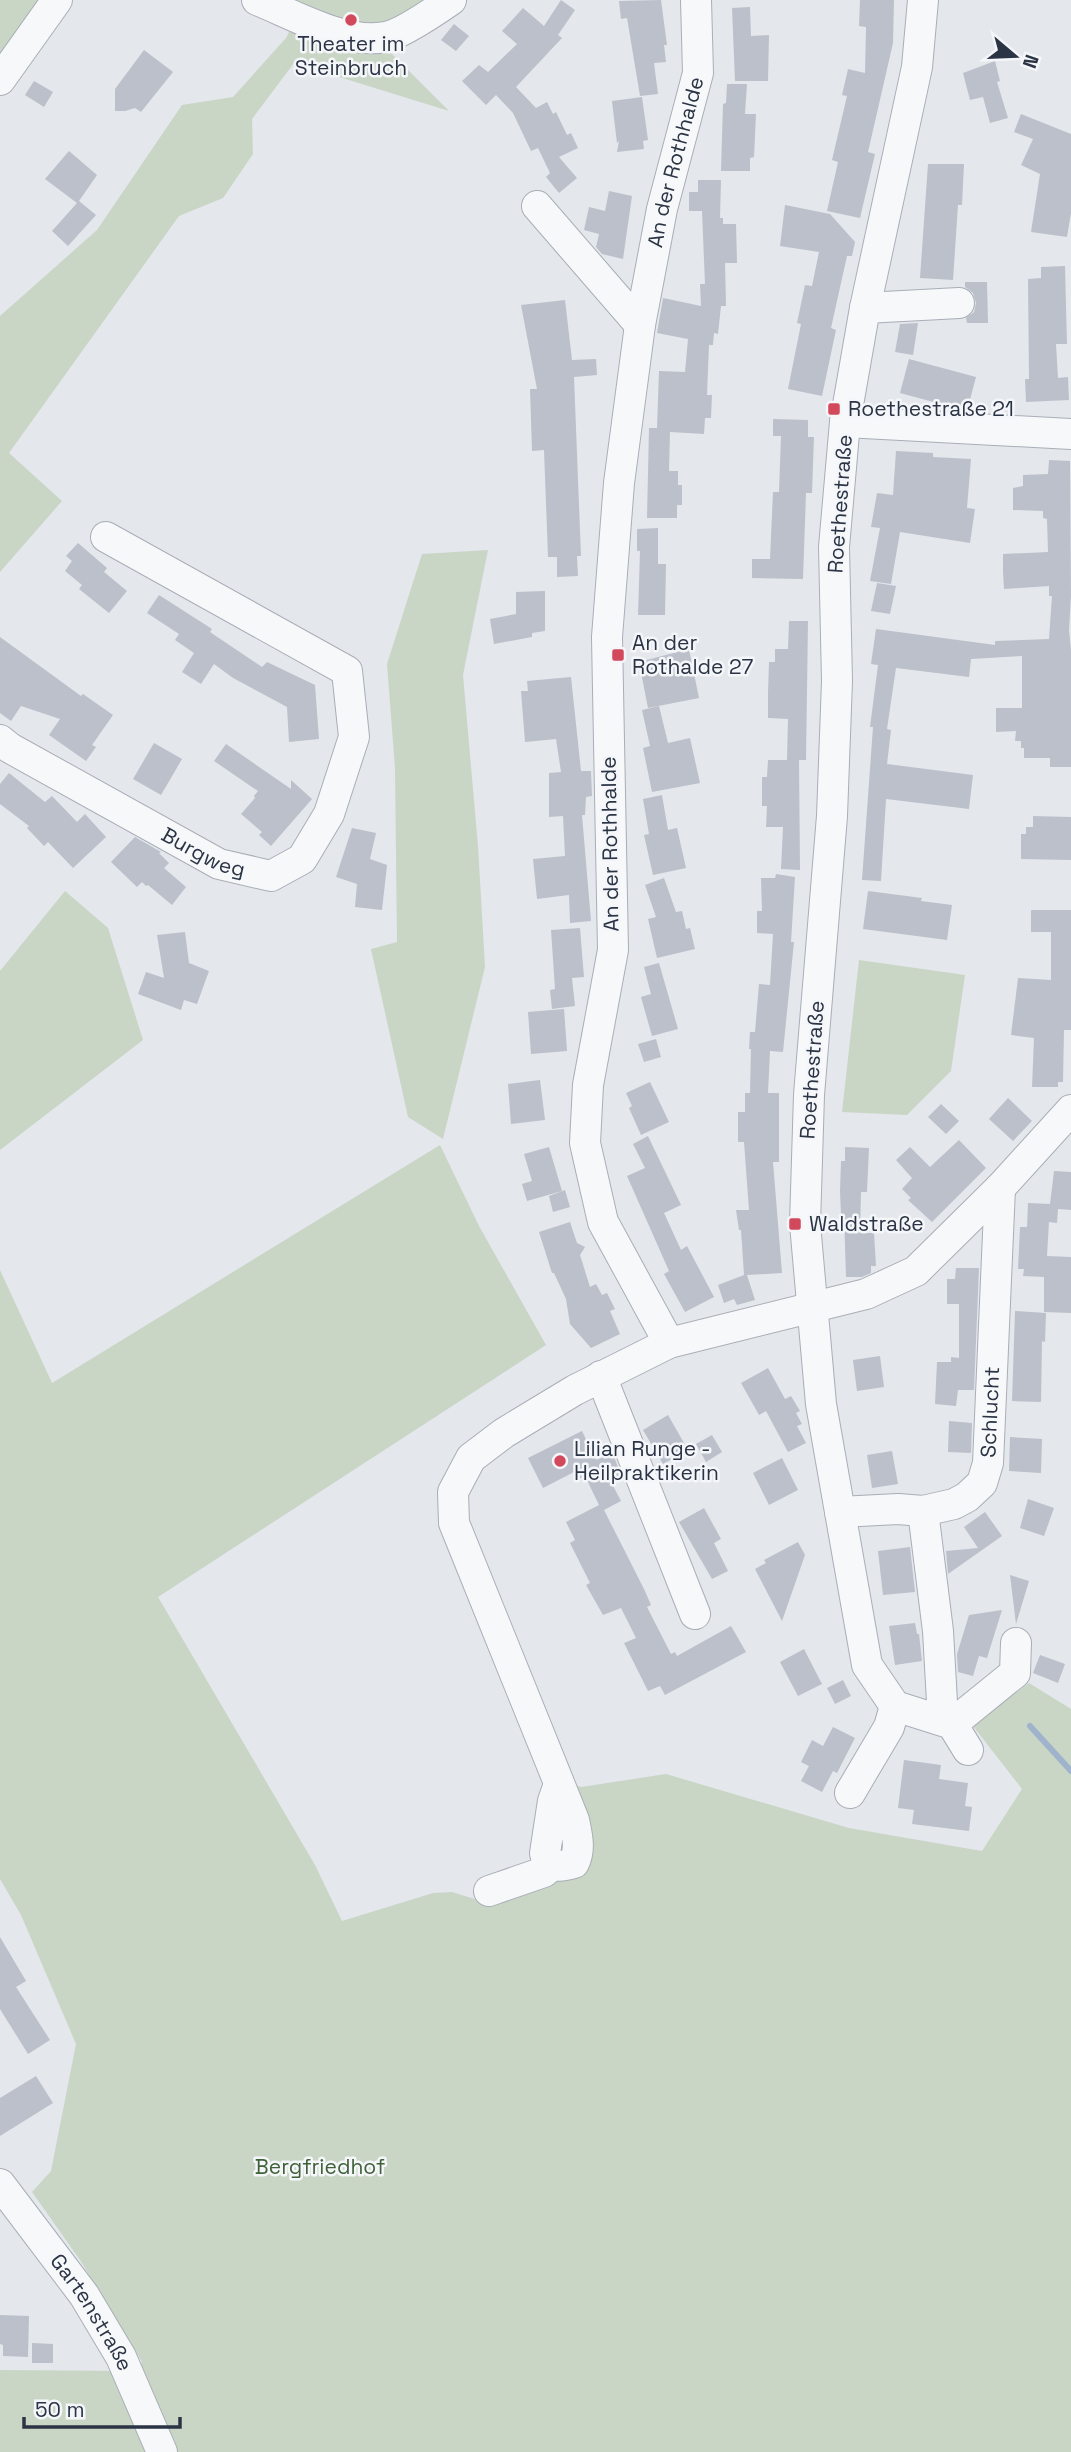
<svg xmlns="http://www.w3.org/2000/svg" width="1071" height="2452" font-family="'Space Grotesk',sans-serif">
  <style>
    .green { fill: #c9d6c5 }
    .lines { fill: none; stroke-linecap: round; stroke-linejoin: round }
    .stream { stroke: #9fb4cc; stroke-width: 6 }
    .building { fill: #bbc0ca }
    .minor-casing { stroke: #a9aeb7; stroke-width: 32 }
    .minor { stroke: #f7f8fa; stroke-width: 30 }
    .poi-dot { fill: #d1495b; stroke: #f4f6f9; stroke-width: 2.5 }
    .labels { text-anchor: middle; stroke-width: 5; stroke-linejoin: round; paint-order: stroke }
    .poi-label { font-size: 21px; fill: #2b3445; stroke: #f4f6f9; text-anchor: start }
    .street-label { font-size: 21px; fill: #2b3445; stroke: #f4f6f9 }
    .park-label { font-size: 21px; fill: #3f6138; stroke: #f4f6f9 }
  </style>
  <rect width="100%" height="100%" fill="#e4e7ec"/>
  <g class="green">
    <polygon points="0,0 46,0 0,66"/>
    <polygon points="288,0 433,0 388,37 390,52 449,111 294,63 252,119 253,154 223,198 179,216 9,453 62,501 0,572 0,316 97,230 182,105 233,97 286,38 302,6"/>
    <polygon points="488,550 463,675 478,846 485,967 443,1139 408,1117 371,949 397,942 395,768 387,664 422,554"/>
    <polygon points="65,891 108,928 143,1040 0,1150 0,971"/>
    <polygon points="859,960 965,975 951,1071 907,1115 842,1112"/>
    <polygon points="440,1145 479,1226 546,1345 158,1597 315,1865 342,1921 433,1893 452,1892 478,1900 555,1881 547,1776 581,1787 666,1774 849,1828 982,1851 1022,1789 973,1726 1029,1683 1071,1709 1071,2452 0,2452 0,2370 131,2371 142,2362 80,2260 32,2192 51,2171 76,2044 21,1915 0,1879 0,1270 52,1383"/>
  </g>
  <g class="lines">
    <polyline class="stream" points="1030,1726 1071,1771"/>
  </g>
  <g class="building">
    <polygon points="561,0 575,10 558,35 562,38 516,87 536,108 547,102 553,114 556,112 567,135 571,133 578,148 559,157 577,178 559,193 546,177 550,173 538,148 531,151 513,113 496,95 486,105 462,81 479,65 488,72 517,44 502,31 523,8 544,26"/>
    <polygon points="661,0 667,45 664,45 666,62 654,63 658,94 640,96 627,18 621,19 619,1"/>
    <polygon points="860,0 894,0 893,43 868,152 875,154 860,218 827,211 838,162 832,160 847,96 842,95 848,69 865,73 866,27 859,26"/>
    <polygon points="750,7 751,36 769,35 768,81 735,81 732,8"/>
    <polygon points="454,24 469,36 456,51 441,40"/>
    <polygon points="144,50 173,72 141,112 135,108 125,111 115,111 115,89"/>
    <polygon points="995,61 1000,81 997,82 1008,118 990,123 983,97 970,100 963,73"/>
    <polygon points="34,81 53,92 44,107 25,95"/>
    <polygon points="727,84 747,84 745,114 756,114 754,157 750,158 750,171 721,171 723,104 726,103"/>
    <polygon points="642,97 648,140 643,141 644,149 617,152 619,141 617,143 612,101"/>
    <polygon points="1021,114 1071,134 1071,213 1067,237 1031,232 1040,174 1021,165 1033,139 1014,132"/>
    <polygon points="69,151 97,175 79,201 96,215 68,246 52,231 77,203 45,179"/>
    <polygon points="928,164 964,164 962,205 958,205 953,280 920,278"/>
    <polygon points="698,180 721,180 720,218 723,218 723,224 736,224 737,263 725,263 726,306 721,306 718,334 714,333 713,345 709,345 707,395 712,395 711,418 705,418 704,434 670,432 669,471 678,471 678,485 682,485 682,505 677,505 677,518 647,518 649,428 657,428 659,371 685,372 688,339 657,333 663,298 701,306 700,284 705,284 702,211 689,211 689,192 698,192"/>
    <polygon points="609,191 632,196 623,259 602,254 596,247 599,234 584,230 589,207 605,211"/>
    <polygon points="785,205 830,214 855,242 852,256 847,256 831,328 836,330 822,396 788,389 801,324 797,323 805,285 812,286 819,252 780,246"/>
    <polygon points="1065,266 1067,344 1056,344 1058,378 1068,377 1069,400 1026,402 1025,379 1029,379 1028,279 1041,278 1041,267"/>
    <polygon points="965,282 987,282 988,323 967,323 966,318 974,312 976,303 973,293 965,287"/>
    <polygon points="565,300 572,360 596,359 597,375 574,377 581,556 577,556 578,576 557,577 557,557 548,557 544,450 532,451 530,389 537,389 521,305"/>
    <polygon points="918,323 913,355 895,352 900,324"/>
    <polygon points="909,359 976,377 967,411 900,393"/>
    <polygon points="773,419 808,420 808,437 814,437 812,493 806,493 803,579 752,578 752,559 770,559 773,492 779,492 781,436 773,436"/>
    <polygon points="896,451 933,453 933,457 971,459 967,508 975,509 970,543 900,532 891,584 870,581 880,528 871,527 877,493 893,495"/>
    <polygon points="1049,460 1070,461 1071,596 1069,630 1071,650 1071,767 1050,767 1050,758 1024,758 1024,748 1021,748 1021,741 1015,741 1016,731 996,732 996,708 1022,708 1022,656 971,659 969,677 896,668 887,729 891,730 887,764 973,775 969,809 886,799 881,881 862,880 873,727 870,727 878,665 871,664 876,629 995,645 995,641 1049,639 1052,596 1049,596 1049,586 1004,589 1003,572 1003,554 1048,552 1047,519 1043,518 1043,511 1013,510 1013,488 1023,486 1023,475 1048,474"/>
    <polygon points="658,528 658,564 666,564 665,615 638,615 640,551 637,551 637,529"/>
    <polygon points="78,543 107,568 104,572 127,591 109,613 79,589 82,585 65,571 72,561 66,556"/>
    <polygon points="877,583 896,586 890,614 871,611"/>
    <polygon points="545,591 545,631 532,633 532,637 494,644 490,619 516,614 516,592"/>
    <polygon points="159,595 212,629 210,632 262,667 267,662 315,685 319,739 289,742 287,707 233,678 214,664 201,684 182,672 194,653 175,640 179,634 147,613"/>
    <polygon points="789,621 808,621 806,760 799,760 800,870 781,869 783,827 766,827 767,806 762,806 762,777 767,777 768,760 787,760 788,719 768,718 768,693 769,662 775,662 775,649 788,649"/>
    <polygon points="0,637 81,696 83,694 113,715 92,745 96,747 86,761 49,735 60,719 21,706 11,721 0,713"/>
    <polygon points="689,649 699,698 648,708 639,662"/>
    <polygon points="571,677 581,771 591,771 592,796 586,797 585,815 582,815 591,921 570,923 569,895 537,899 533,859 565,856 563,816 549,817 549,773 561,772 556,739 525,742 521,691 528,691 527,681"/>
    <polygon points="659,706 668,743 690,738 700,783 652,792 643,748 650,746 642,710"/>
    <polygon points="154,743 182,759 161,795 133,779"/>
    <polygon points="226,744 291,789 291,780 312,799 271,846 259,835 262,832 241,814 255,798 254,796 258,791 214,761"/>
    <polygon points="9,773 45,802 52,796 77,822 85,814 106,837 73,868 48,842 44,846 27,828 29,826 0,804 0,784"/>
    <polygon points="662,795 668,830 677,828 686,868 653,875 644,835 649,834 643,799"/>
    <polygon points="1033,816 1071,817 1071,860 1021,859 1021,834 1026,834 1026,827 1033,827"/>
    <polygon points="352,828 376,833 370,859 387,865 382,910 355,907 357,884 336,877"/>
    <polygon points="135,837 161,852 159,853 169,863 164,868 186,887 172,905 148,885 146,886 142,882 137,887 111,862"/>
    <polygon points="776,874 795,877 791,942 794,942 783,1052 770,1051 768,1093 779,1093 779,1162 773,1162 782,1273 747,1275 755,1300 737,1305 734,1299 724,1303 718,1285 744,1275 741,1230 739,1230 736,1210 749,1210 744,1142 738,1142 738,1112 745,1112 745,1093 750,1093 751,1049 749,1049 750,1032 755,1032 759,984 770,985 773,934 757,933 757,911 762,911 761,878 775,878"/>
    <polygon points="664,878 676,912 682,911 686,929 690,928 695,949 657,958 648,919 656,917 645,885"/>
    <polygon points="868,891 922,898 921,901 952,905 947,940 863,929"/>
    <polygon points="1031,910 1071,910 1071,1030 1064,1030 1063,1082 1058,1082 1058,1087 1032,1087 1034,1038 1011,1035 1018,978 1051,980 1051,932 1031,932"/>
    <polygon points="580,928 584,977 572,978 575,1006 552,1009 550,990 555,989 551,930"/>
    <polygon points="185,932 189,963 209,971 197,1004 184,1000 181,1010 138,994 146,972 164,978 157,935"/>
    <polygon points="659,963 678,1029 652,1036 641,997 651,994 644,967"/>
    <polygon points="564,1009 567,1051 531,1054 528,1012"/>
    <polygon points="656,1039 661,1057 644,1062 638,1044"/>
    <polygon points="540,1080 545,1120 511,1124 508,1084"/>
    <polygon points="650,1082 669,1122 641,1135 629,1108 632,1106 626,1093"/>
    <polygon points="1008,1098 1032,1121 1013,1141 989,1119"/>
    <polygon points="941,1104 959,1121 946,1134 928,1117"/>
    <polygon points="648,1136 681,1205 664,1213 681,1250 687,1246 714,1297 685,1312 664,1274 669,1271 627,1176 645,1168 633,1144"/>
    <polygon points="959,1140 986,1168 932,1222 908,1200 911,1198 902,1189 912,1178 896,1160 910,1147 930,1167"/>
    <polygon points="549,1147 562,1191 527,1201 522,1184 532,1181 524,1154"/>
    <polygon points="845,1147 869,1148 867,1192 861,1192 860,1233 874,1233 876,1266 871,1266 871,1273 862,1277 846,1277 844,1215 841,1215 840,1191 841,1161 845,1161"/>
    <polygon points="1054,1171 1071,1172 1071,1210 1058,1209 1057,1223 1049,1222 1047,1256 1071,1257 1071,1313 1044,1312 1044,1277 1023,1276 1024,1269 1018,1269 1020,1227 1027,1227 1028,1203 1050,1204"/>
    <polygon points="565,1190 570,1207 553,1212 549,1196"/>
    <polygon points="570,1222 577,1243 585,1247 580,1255 590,1287 596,1284 602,1295 607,1293 615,1309 610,1311 620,1334 591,1348 570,1324 566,1299 554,1273 552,1273 539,1232"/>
    <polygon points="956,1268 979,1268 974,1390 958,1390 956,1406 935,1404 937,1362 951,1362 951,1357 959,1358 959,1304 947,1304 947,1279 955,1279"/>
    <polygon points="1015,1311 1046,1313 1045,1342 1042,1341 1041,1402 1012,1401"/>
    <polygon points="880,1356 884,1387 857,1391 853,1360"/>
    <polygon points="768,1368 785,1399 791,1396 800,1411 796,1413 802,1424 797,1426 806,1443 788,1452 766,1411 759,1415 741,1383"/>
    <polygon points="668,1415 688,1450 663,1464 643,1430"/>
    <polygon points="949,1421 972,1423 971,1453 948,1452"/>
    <polygon points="582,1431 596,1460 612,1452 622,1477 611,1482 621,1501 604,1510 644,1589 651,1605 647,1607 671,1654 675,1652 677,1656 731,1626 746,1652 665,1695 660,1686 648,1691 624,1643 636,1638 621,1608 603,1615 586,1585 590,1583 570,1543 575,1540 566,1522 599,1505 585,1476 578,1479 574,1472 543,1488 528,1458"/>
    <polygon points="712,1435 722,1452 706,1462 696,1444"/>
    <polygon points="1010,1437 1042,1439 1041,1473 1009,1471"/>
    <polygon points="892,1451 898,1484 872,1488 867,1455"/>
    <polygon points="782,1458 798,1490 769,1505 753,1473"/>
    <polygon points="1028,1499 1054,1508 1044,1536 1020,1528"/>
    <polygon points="704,1508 721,1539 714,1543 728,1571 712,1579 679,1522"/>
    <polygon points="985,1512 1002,1536 948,1574 946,1551 978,1548 964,1527"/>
    <polygon points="798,1542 805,1555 782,1621 755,1569 766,1563 764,1560"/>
    <polygon points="910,1547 915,1592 883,1595 878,1551"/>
    <polygon points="1010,1575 1029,1581 1016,1624"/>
    <polygon points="1002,1610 987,1658 979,1656 973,1676 958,1672 957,1654 969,1615"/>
    <polygon points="915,1623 917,1634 919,1634 922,1661 895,1665 889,1626"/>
    <polygon points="804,1649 822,1684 798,1696 780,1662"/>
    <polygon points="1040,1655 1065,1664 1058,1683 1033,1673"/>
    <polygon points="843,1680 851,1696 835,1704 827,1688"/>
    <polygon points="833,1727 855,1738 837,1773 833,1771 822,1792 801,1781 809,1766 801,1762 812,1740 823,1746"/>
    <polygon points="904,1760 941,1765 939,1779 968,1783 965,1806 972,1807 969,1831 912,1824 914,1810 898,1808"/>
    <polygon points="0,1937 26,1981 16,1987 50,2040 28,2054 0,2009"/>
    <polygon points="36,2076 53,2103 0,2136 0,2098"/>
    <polygon points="0,2315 29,2316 28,2357 3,2356 3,2345 0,2344"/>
    <polygon points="32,2343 53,2344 53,2363 32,2363"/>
  </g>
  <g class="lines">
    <g class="minor-casing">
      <g id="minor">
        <path d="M257,0C294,15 346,45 385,37C400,35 438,9 451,0"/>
        <polyline points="923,0 917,67 865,308 845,422 834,547 837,681 832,816 809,1095 805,1224 821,1404 867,1665 895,1706 952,1724 968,1750"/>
        <polyline points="0,80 57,0"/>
        <polyline points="537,206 640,325"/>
        <polyline points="865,308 959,303"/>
        <polyline points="845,422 1071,434"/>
        <path id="s1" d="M0,740L10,748L219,864L271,876L302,859L329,814L354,737L347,671L106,537"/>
        <path id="s2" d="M669,1343L603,1222L585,1143L588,1085L613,950L607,637L619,483L640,325L662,209L698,73L696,0"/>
        <polyline points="601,1376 695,1614"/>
        <polyline points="923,1511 938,1631 943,1720"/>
        <path id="s3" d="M840,1512L898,1509L923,1511L954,1504L967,1497L982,1483L988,1463L1000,1188"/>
        <polyline points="952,1724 1015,1673 1016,1643"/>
        <path d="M559,1784L553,1801L545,1853C548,1869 561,1867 574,1863C581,1849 577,1835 574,1820L454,1523L453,1492L471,1458L504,1433L575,1390L669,1343L866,1294L916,1271L1000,1188L1071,1110"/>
        <polyline points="850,1793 889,1727 895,1706"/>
        <polyline points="489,1891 544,1872 552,1865"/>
        <path id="s4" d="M0,2184L84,2295L121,2357L162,2452"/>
      </g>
    </g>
    <use href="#minor" class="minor"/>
  </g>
  <g class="poi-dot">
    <circle cx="351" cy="20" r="7"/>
    <rect x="827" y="402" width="14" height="14" rx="3.5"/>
    <rect x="611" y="648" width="14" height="14" rx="3.5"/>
    <rect x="788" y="1217" width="14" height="14" rx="3.5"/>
    <circle cx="560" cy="1461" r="7"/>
  </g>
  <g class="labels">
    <g class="poi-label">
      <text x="351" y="51" text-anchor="middle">Theater im<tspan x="351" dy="24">Steinbruch</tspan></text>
      <text x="848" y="416">Roethestraße 21</text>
      <text x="632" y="650">An der<tspan x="632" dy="24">Rothalde 27</tspan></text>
      <text x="809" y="1231">Waldstraße</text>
      <text x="574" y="1456">Lilian Runge -<tspan x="574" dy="24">Heilpraktikerin</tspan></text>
    </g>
    <g class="street-label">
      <text dy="7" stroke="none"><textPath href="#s2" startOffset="1208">An der Rothhalde</textPath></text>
      <text transform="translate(840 504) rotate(-86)" y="7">Roethestraße</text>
      <text transform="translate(610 844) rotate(-91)" y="7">An der Rothhalde</text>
      <text dy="7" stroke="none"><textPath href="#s1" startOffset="233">Burgweg</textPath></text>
      <text transform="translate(812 1070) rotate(-86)" y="7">Roethestraße</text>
      <text dy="7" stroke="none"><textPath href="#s3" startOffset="222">Schlucht</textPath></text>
      <text dy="7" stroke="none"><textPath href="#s4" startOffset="158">Gartenstraße</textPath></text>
    </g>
    <g class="park-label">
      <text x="320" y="2174">Bergfriedhof</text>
    </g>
  </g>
  <g transform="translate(1015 56) rotate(109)" stroke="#f4f6f9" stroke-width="5" paint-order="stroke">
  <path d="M0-5L12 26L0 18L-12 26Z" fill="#2b3445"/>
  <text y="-10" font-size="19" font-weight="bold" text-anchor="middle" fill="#2b3445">N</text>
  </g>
  <path d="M24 2417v10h156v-10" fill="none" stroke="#2b3445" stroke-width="3.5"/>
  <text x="35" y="2417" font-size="21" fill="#2b3445" stroke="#f4f6f9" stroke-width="5" paint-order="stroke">50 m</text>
</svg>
